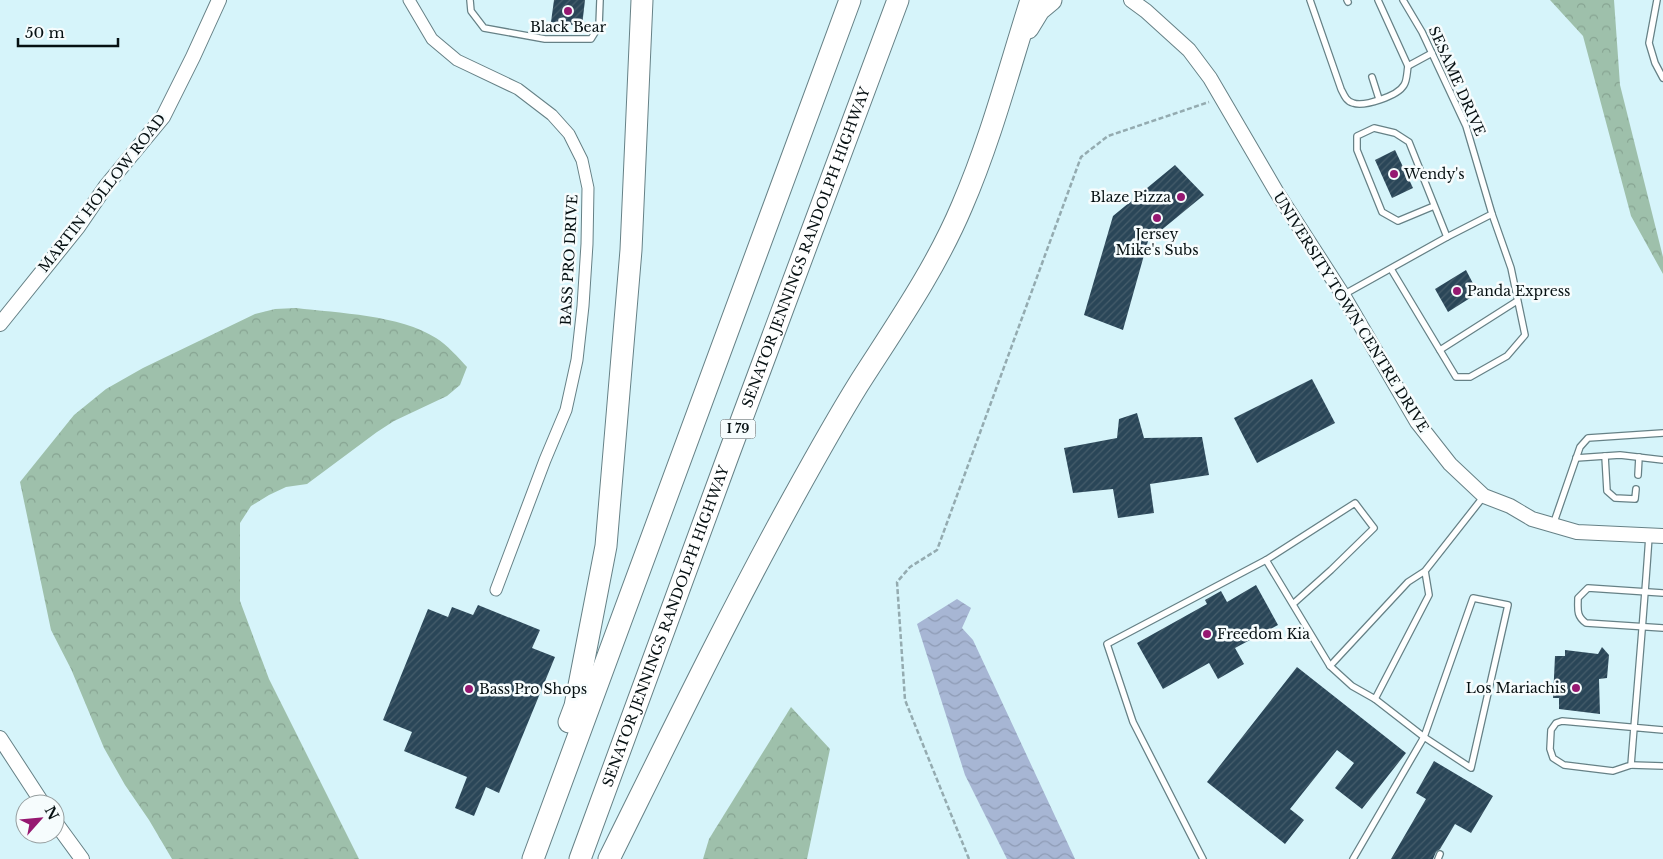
<svg xmlns="http://www.w3.org/2000/svg" width="1663" height="859" font-family="'Libre Baskerville',serif">
  <style>
    .forest { fill: url(#forest-crowns) }
    .water { fill: url(#water-waves) }
    .building { fill: url(#building-hatch) }
    .lines { fill: none; stroke-linecap: round; stroke-linejoin: round }
    .service-casing { stroke: #668186; stroke-width: 8 }
    .minor-casing { stroke: #668186; stroke-width: 13 }
    .tertiary-casing { stroke: #668186; stroke-width: 16 }
    .motorway-casing { stroke: #668186; stroke-width: 23 }
    .path { stroke: #94abb0; stroke-width: 2.5; stroke-dasharray: 5 2.5; stroke-linecap: butt }
    .service { stroke: #fff; stroke-width: 5.5 }
    .minor { stroke: #fff; stroke-width: 11 }
    .tertiary { stroke: #fff; stroke-width: 14 }
    .motorway { stroke: #fff; stroke-width: 21 }
    .poi-dot { fill: #961871; stroke: #f6fcfd; stroke-width: 2 }
    .labels { text-anchor: middle; stroke-width: 5; stroke-linejoin: round; paint-order: stroke }
    .shield { fill: #f6fcfd; stroke: #4e5758; stroke-width: 1 }
    .shield-label { font-size: 12px; font-weight: bold; fill: #061012 }
    .poi-label { font-size: 14px; fill: #061012; stroke: #f6fcfd; text-anchor: start }
    .street-label { font-size: 14px; fill: #061012; stroke: #f6fcfd }
  </style>
  <defs>
    <pattern id="forest-crowns" width="20" height="18" patternUnits="userSpaceOnUse" patternTransform="scale(1.25)"><rect width="20" height="18" fill="#9ec0ab"/><path d="M2 6a3 3 0 1 1 6 0M12 15a3 3 0 1 1 6 0" fill="none" stroke="#87a492"/></pattern>
    <pattern id="water-waves" width="16" height="10" patternUnits="userSpaceOnUse" patternTransform="scale(1.25)"><rect width="16" height="10" fill="#a7b6d4"/><path d="M0 5q4-4 8 0t8 0" fill="none" stroke="#8e9bb5"/></pattern>
    <pattern id="building-hatch" width="6" height="6" patternUnits="userSpaceOnUse" patternTransform="scale(1.25)"><rect width="6" height="6" fill="#2a4658"/><path d="M-1 1l2-2M0 6l6-6M5 7l2-2" fill="none" stroke="#465d6b"/></pattern>
  </defs>
  <rect width="100%" height="100%" fill="#d6f4fa"/>
  <g class="forest">
    <polygon points="1550,0 1614,0 1620,85 1663,257 1663,274 1631,216 1583,36"/>
    <path d="M296,308C338,313 400,315 436,338C447,345 458,357 467,367L460,385L447,396L394,421L377,432L307,484L286,487L269,495L251,506L240,523V601L269,679L359,859H172L149,820L125,785L104,748L71,669L51,630L20,482L74,415L106,389L143,368L255,314L275,309Z"/>
    <polygon points="791,707 830,749 807,859 703,859 709,839"/>
  </g>
  <polygon class="water" points="957,599 971,608 962,628 973,640 1075,859 1007,859 965,775 917,624"/>
  <g class="building">
    <polygon points="554,0 585,0 582,26 551,22"/>
    <polygon points="1395,150 1413,188 1392,198 1375,160"/>
    <polygon points="1175,165 1204,195 1148,241 1123,330 1084,315 1113,216"/>
    <polygon points="1466,270 1478,293 1448,312 1435,289"/>
    <polygon points="1312,379 1335,423 1257,463 1234,418"/>
    <polygon points="1137,413 1144,438 1202,437 1209,475 1150,484 1154,513 1118,518 1113,489 1073,493 1064,448 1117,438 1119,419"/>
    <polygon points="1256,585 1278,625 1235,648 1244,664 1218,679 1209,663 1163,689 1137,643 1207,604 1205,600 1221,591 1227,602"/>
    <polygon points="478,605 540,630 532,648 555,657 499,793 486,787 474,816 455,808 467,777 404,751 412,732 383,720 428,609 448,617 452,607 473,615"/>
    <polygon points="1602,647 1609,655 1607,678 1599,679 1600,714 1559,709 1559,698 1553,698 1555,656 1565,656 1565,650 1598,654"/>
    <polygon points="1297,667 1406,753 1362,809 1335,788 1354,763 1337,750 1290,809 1304,820 1285,844 1207,782"/>
    <polygon points="1434,761 1493,796 1471,833 1455,824 1440,849 1436,852 1433,859 1391,859 1426,799 1416,793"/>
  </g>
  <g class="lines">
    <g class="service-casing">
      <g id="service">
        <polyline points="470,0 471,11 484,28 545,39 591,39 599,26 600,0"/>
        <path d="M1310,0L1341,89C1344,95 1346,101 1353,103C1364,107 1398,96 1404,85C1407,81 1407,72 1408,66"/>
        <polyline points="1347,0 1348,2"/>
        <polyline points="1378,0 1408,66 1432,53"/>
        <polyline points="1657,0 1649,43 1655,63 1663,78"/>
        <polyline points="1372,77 1379,99"/>
        <polyline points="1434,206 1398,221 1382,212 1357,150 1357,136 1374,128 1395,133 1409,142 1447,237"/>
        <polyline points="1391,269 1456,377 1470,377 1507,356 1525,335 1511,268 1492,214"/>
        <polyline points="1343,295 1447,237 1492,214 1466,126 1422,32 1403,0"/>
        <polyline points="1440,350 1517,301"/>
        <polyline points="1605,456 1607,491 1615,498 1635,499 1636,489"/>
        <polyline points="1576,458 1620,455 1663,460"/>
        <polyline points="1638,475 1639,457"/>
        <polyline points="1553,525 1580,447 1588,438 1663,433"/>
        <path d="M1649,536C1644,612 1637,689 1631,765L1613,771L1564,765L1553,758L1550,749L1551,730L1556,723L1562,721L1663,730"/>
        <polyline points="1425,571 1429,595 1375,699 1352,686 1330,666 1408,582 1425,571 1484,496"/>
        <path d="M1663,593L1588,588L1578,598C1578,609 1576,616 1586,623L1663,628"/>
        <polyline points="1293,604 1331,570 1374,528 1355,503 1266,560 1330,666"/>
        <polyline points="1631,765 1663,766"/>
        <polyline points="1203,859 1133,722 1107,644 1266,560"/>
        <polyline points="1353,859 1424,737 1473,598 1508,605 1471,768 1424,737 1375,699"/>
        <polyline points="1438,859 1440,854"/>
      </g>
    </g>
    <g class="minor-casing">
      <polyline id="minor" points="409,0 432,39 457,60 518,89 552,115 569,134 582,160 588,188 587,244 583,306 577,360 566,410 545,460 496,590"/>
    </g>
    <g class="tertiary-casing">
      <g id="tertiary">
        <polyline points="1131,0 1146,11 1189,50 1210,78 1276,191 1343,295 1417,422 1450,464 1484,496 1510,506 1532,519 1577,532 1663,536"/>
        <polyline points="0,324 78,227 106,186 163,117 193,57 219,0"/>
        <polyline points="0,738 43,804"/>
        <polyline points="55,822 82,859"/>
      </g>
    </g>
    <g class="motorway-casing">
      <g id="motorway">
        <polyline points="1028,28 1039,10 1051,0"/>
        <polyline points="569,722 575,706 606,546 631,250 642,0"/>
        <polyline points="533,859 850,0"/>
        <path id="s1" d="M580,859L728,456L898,0"/>
        <path d="M609,859C669,738 728,616 793,498C814,460 835,422 858,385C895,327 935,270 962,206C991,139 1009,69 1031,0"/>
      </g>
    </g>
    <polyline class="path" points="969,859 905,700 897,582 910,567 937,550 1081,157 1108,136 1209,102"/>
    <use href="#service" class="service"/>
    <use href="#minor" class="minor"/>
    <use href="#tertiary" class="tertiary"/>
    <use href="#motorway" class="motorway"/>
  </g>
  <g class="poi-dot">
    <circle cx="568" cy="11" r="5"/>
    <circle cx="1394" cy="174" r="5"/>
    <circle cx="1181" cy="197" r="5"/>
    <circle cx="1157" cy="218" r="5"/>
    <circle cx="1457" cy="291" r="5"/>
    <circle cx="1207" cy="634" r="5"/>
    <circle cx="1576" cy="688" r="5"/>
    <circle cx="469" cy="689" r="5"/>
  </g>
  <g class="labels">
    <rect class="shield" x="720.5" y="419.5" width="35" height="19" rx="4"/>
    <g class="shield-label">
      <text x="738" y="433">I 79</text>
    </g>
    <g class="poi-label">
      <text x="568" y="32" text-anchor="middle">Black Bear</text>
      <text x="1404" y="179">Wendy's</text>
      <text x="1171" y="202" text-anchor="end">Blaze Pizza</text>
      <text x="1157" y="239" text-anchor="middle">Jersey<tspan x="1157" dy="16">Mike's Subs</tspan></text>
      <text x="1467" y="296">Panda Express</text>
      <text x="1217" y="639">Freedom Kia</text>
      <text x="1566" y="693" text-anchor="end">Los Mariachis</text>
      <text x="479" y="694">Bass Pro Shops</text>
    </g>
    <g class="street-label">
      <text transform="translate(1457 81) rotate(66)" y="5">SESAME DRIVE</text>
      <text transform="translate(102 193) rotate(-52)" y="5">MARTIN HOLLOW ROAD</text>
      <text dy="5" stroke="none"><textPath href="#s1" startOffset="652">SENATOR JENNINGS RANDOLPH HIGHWAY</textPath></text>
      <text transform="translate(569 260) rotate(-87)" y="5">BASS PRO DRIVE</text>
      <text transform="translate(1351 312) rotate(58)" y="5">UNIVERSITY TOWN CENTRE DRIVE</text>
      <text dy="5" stroke="none"><textPath href="#s1" startOffset="248">SENATOR JENNINGS RANDOLPH HIGHWAY</textPath></text>
    </g>
  </g>
  <g transform="translate(40 819) rotate(63)"><circle r="24" fill="#f6fcfd" stroke="#969e9f"/>
  <path d="M0-4L9 19L0 12L-9 19Z" fill="#961871"/>
  <text y="-8" font-size="14" font-weight="bold" text-anchor="middle" fill="#061012">N</text>
  </g>
  <path d="M18 38v8h100v-8" fill="none" stroke="#061012" stroke-width="2.5"/>
  <text x="25" y="38" font-size="15" fill="#061012" stroke="#f6fcfd" stroke-width="4" paint-order="stroke">50 m</text>
</svg>
